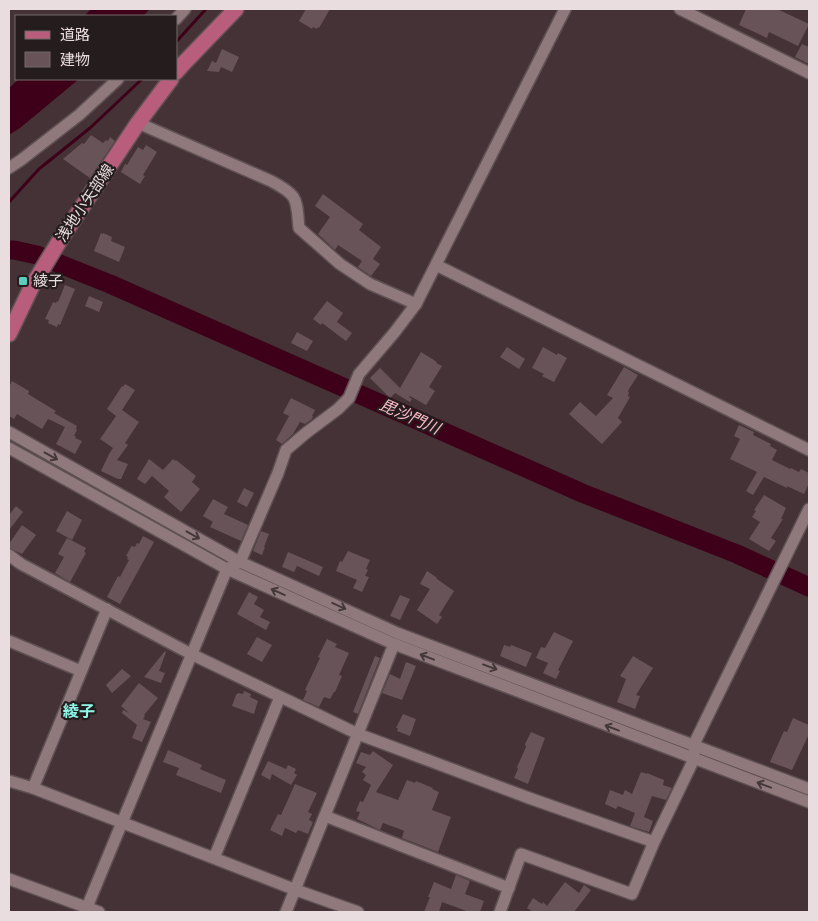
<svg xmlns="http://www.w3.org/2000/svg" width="818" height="921" font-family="'Fira Sans Condensed','Noto Sans JP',sans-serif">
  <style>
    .water { fill: #3e0018 }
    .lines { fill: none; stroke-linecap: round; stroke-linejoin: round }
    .stream { stroke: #3e0018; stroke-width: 3 }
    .river { stroke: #3e0018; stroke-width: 19 }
    .building { fill: #685458 }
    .minor-casing { stroke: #5f5053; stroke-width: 14 }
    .major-casing { stroke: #5f5053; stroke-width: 18 }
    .minor { stroke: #8f797d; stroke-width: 11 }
    .major { stroke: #b85d7b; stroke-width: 15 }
    .oneway { stroke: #45383a }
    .poi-dot { fill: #59cebe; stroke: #251c1e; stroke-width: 2 }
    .labels { text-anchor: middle; stroke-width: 4.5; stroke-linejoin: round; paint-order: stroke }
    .street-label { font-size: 15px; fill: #e9dddf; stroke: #251c1e }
    .poi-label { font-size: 15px; fill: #e9dddf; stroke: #251c1e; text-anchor: start }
    .water-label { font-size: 16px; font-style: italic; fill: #ffbdcc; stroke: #251c1e }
    .neighbourhood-label { font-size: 16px; font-weight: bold; fill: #8ff6e7; stroke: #251c1e }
  </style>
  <rect width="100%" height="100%" fill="#443236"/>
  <g class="water">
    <polygon points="91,9 150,9 143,16 84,16"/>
    <polygon points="19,79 79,79 20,128 9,135 9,88"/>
  </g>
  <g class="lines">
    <g class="stream">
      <polyline points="176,42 206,9"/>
      <polyline points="9,202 39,169 90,128 142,79"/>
    </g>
    <polyline class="river" points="9,250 14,250 37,255 110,284 582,493 737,554 809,587"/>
  </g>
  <g class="building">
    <polygon points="306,9 330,9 319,28 318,27 317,29 313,27 312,29 299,21"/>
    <polygon points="746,9 777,9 809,24 798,46 769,32 767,38 739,25"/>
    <polygon points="802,44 809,47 809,64 795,57"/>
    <polygon points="222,49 239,57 232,72 221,67 219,72 207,71 212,61 216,63"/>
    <polygon points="91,135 103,143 106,140 108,141 110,137 115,141 90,178 63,159 82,143 84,144"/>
    <polygon points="146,145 157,152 143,175 145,176 140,184 121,172 125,164 127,165 138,147 143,150"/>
    <polygon points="323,194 363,224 359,230 381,247 373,259 380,264 371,276 358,267 362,261 338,245 335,250 318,234 330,217 315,206"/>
    <polygon points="101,233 103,234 103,233 112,237 111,241 125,247 119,262 94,251"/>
    <polygon points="65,285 75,289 60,325 58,324 57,327 48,323 49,320 45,319 53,302 56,303 57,301 58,302"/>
    <polygon points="89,296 103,302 99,312 85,306"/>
    <polygon points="327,301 343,313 337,322 352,333 346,341 322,323 321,325 313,319"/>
    <polygon points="297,332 313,341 307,351 291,343"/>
    <polygon points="507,347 525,359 519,369 500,357"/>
    <polygon points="543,347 557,355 558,353 567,358 554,382 542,376 544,374 532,368"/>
    <polygon points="421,352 437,362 436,363 442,366 429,387 435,391 426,405 410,396 409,397 412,399 410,402 395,393 390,398 370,378 380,368 400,388"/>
    <polygon points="624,367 638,375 629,389 628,392 629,392 628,396 630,397 618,418 622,422 602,444 569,414 580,402 596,416 613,398 607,395"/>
    <polygon points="12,381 29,391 28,394 56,411 54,413 77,426 76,429 77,430 74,436 76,436 75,438 82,441 75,454 56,444 65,427 48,419 42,429 17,414 14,419 9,416 9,387"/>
    <polygon points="125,384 135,390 122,410 139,422 125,443 128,445 117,460 128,464 121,479 118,479 101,471 109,454 113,448 100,439 116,416 107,409 122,386 123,387"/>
    <polygon points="291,398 315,410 312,416 313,416 312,419 305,424 300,422 293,434 282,444 276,440 289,416 283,413"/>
    <polygon points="739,425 754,432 753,435 771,444 770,446 777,450 772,460 790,469 791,468 799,472 801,469 809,473 809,483 804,494 787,486 787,488 764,477 753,495 746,491 757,472 730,459 740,439 734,436"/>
    <polygon points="149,459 163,470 173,459 175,461 176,460 196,476 192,482 200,489 181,512 164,497 169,491 152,476 145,484 137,479"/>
    <polygon points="244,488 254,493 247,507 237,502"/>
    <polygon points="764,495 786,508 781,519 783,519 771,538 776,541 769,551 749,539 760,522 752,517 756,511 754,510"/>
    <polygon points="213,499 228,507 224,514 248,525 241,541 210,527 213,522 203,516"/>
    <polygon points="16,506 23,512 9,530 9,515"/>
    <polygon points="67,511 82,520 72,540 56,531"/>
    <polygon points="22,525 36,535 22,554 9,548 9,544"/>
    <polygon points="261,531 269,534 264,547 265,547 262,555 253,551"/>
    <polygon points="143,536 154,542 120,604 107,597 118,576 120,577 129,560 127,559 128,557 126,556 131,547 132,546 135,547 137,543 139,544"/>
    <polygon points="67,538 86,548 84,552 86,553 70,582 55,573 64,557 58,554"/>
    <polygon points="348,551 370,560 366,569 368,570 365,576 369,577 362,592 353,588 357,580 336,571 340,561 342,562"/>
    <polygon points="288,552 323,567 319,576 297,566 294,572 282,567"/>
    <polygon points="427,571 436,577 437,579 454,591 439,615 442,617 437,624 417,610 430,589 420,584"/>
    <polygon points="249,592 258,597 254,604 264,610 260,617 270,622 266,630 237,614"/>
    <polygon points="400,595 410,599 400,620 390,616"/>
    <polygon points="554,632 573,641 558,670 560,671 556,679 543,673 548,663 536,658 541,647 545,648"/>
    <polygon points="257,637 272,645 262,662 247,654"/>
    <polygon points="327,639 337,644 335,647 349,653 339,675 342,676 335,692 334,692 330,699 324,697 319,707 303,700 307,691 305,690 320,658 318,657"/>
    <polygon points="504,645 510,647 511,645 532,653 526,667 500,656"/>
    <polygon points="165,651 166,652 159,671 165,673 161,683 144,677"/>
    <polygon points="375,656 380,658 358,714 353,712"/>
    <polygon points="633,656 653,668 636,695 640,696 635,709 617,702 626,679 620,676"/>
    <polygon points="406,662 416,666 402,700 382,693 390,674 400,679"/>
    <polygon points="122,669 131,676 112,693 106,685"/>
    <polygon points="139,683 158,698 144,715 145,716 143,719 151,722 142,742 132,738 137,725 122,713 123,710 129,713 121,706"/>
    <polygon points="244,691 251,694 250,697 258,701 254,714 232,706 236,695 238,693 243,694"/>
    <polygon points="403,714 416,719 410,736 397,731 398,728 396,728"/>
    <polygon points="793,718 809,725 809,734 792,770 770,762 784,731 787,732"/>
    <polygon points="531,732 545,738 528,784 514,778 518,769 517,767 526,747 525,744"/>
    <polygon points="168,750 202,765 200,769 226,780 221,793 176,775 179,768 163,762"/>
    <polygon points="373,751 393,765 376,792 398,800 407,780 415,783 416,781 433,788 432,789 439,792 432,810 451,817 438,852 402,838 404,831 402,830 383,823 380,830 357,819 360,812 356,811 360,801 363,802 371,785 363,780 366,775 362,772 366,767 356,763 361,752 370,755"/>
    <polygon points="268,761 286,769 288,765 296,769 294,773 297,775 291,785 272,774 270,780 261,775"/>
    <polygon points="641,772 647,774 647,773 664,780 663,785 672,788 666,800 652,796 644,817 653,821 649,832 630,826 635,813 618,806 616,809 605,804 610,790 623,795 625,790 632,794"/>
    <polygon points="295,784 317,793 308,812 312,814 309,820 313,822 308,834 298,830 296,833 285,828 282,836 270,830 278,814 281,815"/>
    <polygon points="456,875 470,881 465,894 484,901 480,912 469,912 442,902 439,912 424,912 430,897 428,897 434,882 451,889"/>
    <polygon points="565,882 579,893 584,885 591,890 574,912 533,912 527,908 533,898 542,904 543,902 547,906"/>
  </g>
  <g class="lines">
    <g class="minor-casing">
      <g id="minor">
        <polyline points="680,9 809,73"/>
        <polyline points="176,19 185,9"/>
        <path d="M138,123L271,181C299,196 296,198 299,228L340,264L370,284L416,304"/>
        <polyline points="9,168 21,160 79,115 118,79"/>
        <polyline points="436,265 809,450"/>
        <polyline points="9,432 240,562 397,633 809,789"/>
        <polyline points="9,448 227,569 394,644 809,802"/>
        <polyline points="9,555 21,564 191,654 358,734 529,798 654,842"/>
        <polyline points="9,641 81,671"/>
        <polyline points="9,781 33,788 296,890 358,912"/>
        <polyline points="33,788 107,609"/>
        <polyline points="325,816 509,888"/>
        <polyline points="214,858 280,697"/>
        <polyline points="9,879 99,912"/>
        <polyline points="85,912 227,569 240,562 278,473 286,450 306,433 338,409 349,398 359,374 394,333 416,304 565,9"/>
        <polyline points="286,912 394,644"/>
        <polyline points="500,912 521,854 632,894 654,842 694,759 694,744 809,509"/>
      </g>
    </g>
    <g class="major-casing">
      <g id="major">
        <polyline points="176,72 184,63 236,9"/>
        <polyline points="9,334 32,286 60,240 138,123 171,79"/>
      </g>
    </g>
    <use href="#minor" class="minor"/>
    <use href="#major" class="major"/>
  </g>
  <defs><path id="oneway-shaft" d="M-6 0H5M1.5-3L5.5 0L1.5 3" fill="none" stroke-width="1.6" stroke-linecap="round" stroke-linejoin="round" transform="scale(1.25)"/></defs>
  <g class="oneway">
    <use href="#oneway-shaft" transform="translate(51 456) rotate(29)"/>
    <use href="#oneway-shaft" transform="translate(193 535) rotate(29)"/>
    <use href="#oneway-shaft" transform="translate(278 592) rotate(-156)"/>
    <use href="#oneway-shaft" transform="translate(339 606) rotate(24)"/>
    <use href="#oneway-shaft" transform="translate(427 657) rotate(-159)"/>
    <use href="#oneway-shaft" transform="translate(490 667) rotate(20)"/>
    <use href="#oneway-shaft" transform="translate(612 728) rotate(-159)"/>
    <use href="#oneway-shaft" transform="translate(764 785) rotate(-159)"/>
  </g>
  <rect class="poi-dot" x="18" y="276" width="10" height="10" rx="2.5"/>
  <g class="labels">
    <g class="street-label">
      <text transform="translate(85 203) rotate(-56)" y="5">浅地小矢部線</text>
    </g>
    <g class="poi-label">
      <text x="33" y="286">綾子</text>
    </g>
    <g class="water-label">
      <text transform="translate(410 416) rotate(24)" y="6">毘沙門川</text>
    </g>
    <g class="neighbourhood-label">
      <text x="79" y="717">綾子</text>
    </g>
  </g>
  <rect width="818" height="921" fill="none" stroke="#e9dddf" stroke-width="20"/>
  <rect x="15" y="15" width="162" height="65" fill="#251c1e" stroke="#73696b"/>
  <rect x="25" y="31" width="25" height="8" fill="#b85d7b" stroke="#73696b"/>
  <text x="60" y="40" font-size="15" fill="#e9dddf">道路</text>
  <rect x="25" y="52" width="25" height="15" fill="#685458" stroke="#73696b"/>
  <text x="60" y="65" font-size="15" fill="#e9dddf">建物</text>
</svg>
